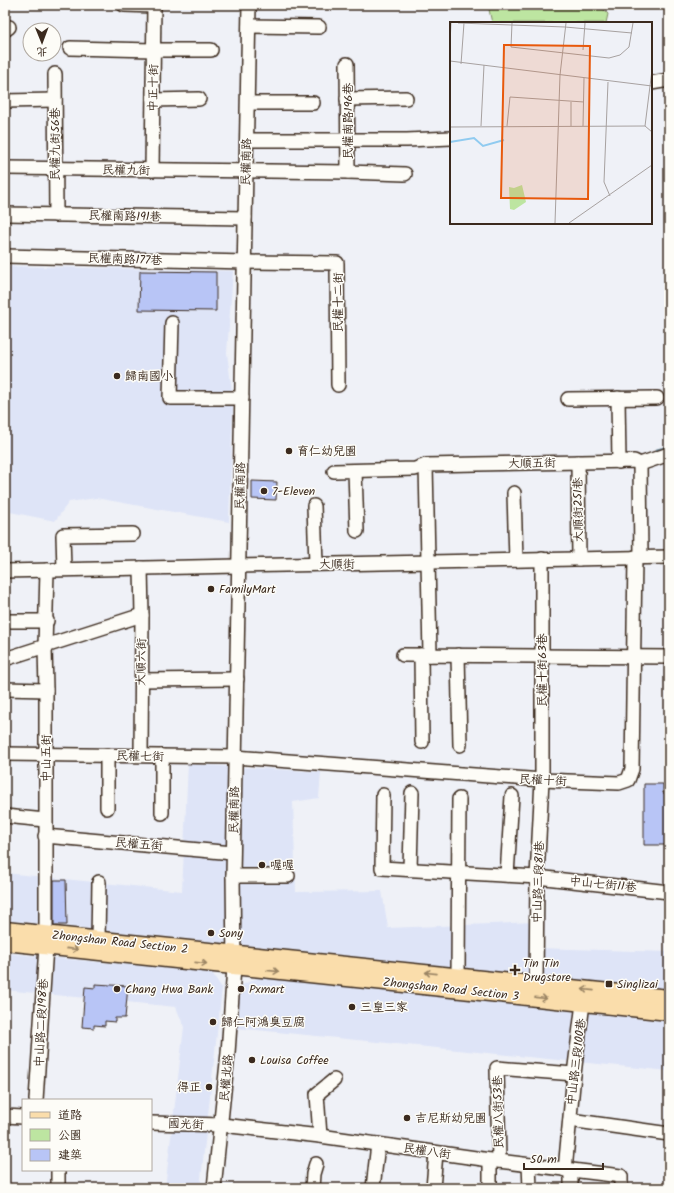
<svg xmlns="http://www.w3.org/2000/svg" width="674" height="1193" font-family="Kalam,'LXGW WenKai TC',sans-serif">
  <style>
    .built { fill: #dee4f7 }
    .green { fill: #bde5a1; stroke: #7c8860 }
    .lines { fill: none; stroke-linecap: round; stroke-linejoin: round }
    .stream { stroke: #6e8b9c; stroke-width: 3 }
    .building { fill: #b8c5f6; stroke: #3b2a1e }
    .minor-casing { stroke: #3b2a1e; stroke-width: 16 }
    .major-casing { stroke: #3b2a1e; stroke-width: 19 }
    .minor { stroke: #fdfcf7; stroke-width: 13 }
    .major { stroke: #faddab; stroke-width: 16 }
    .oneway { stroke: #9a8464 }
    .poi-dot { fill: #3b2a1e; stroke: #fdfcf7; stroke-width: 1.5 }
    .labels { text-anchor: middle; stroke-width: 3; stroke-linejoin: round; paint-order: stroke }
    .street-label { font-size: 12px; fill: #3b2a1e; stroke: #fdfcf7 }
    .poi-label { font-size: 12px; fill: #3b2a1e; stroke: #fdfcf7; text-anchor: start }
    .inset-river { fill: none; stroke: #90cbf0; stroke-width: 2 }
    .inset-road { fill: none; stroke: #a7a1a0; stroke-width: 1 }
    .view { fill: #e8590c; fill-opacity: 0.15; stroke: #e8590c; stroke-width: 2 }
    .inset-edge { fill: none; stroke: #3b2a1e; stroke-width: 2 }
  </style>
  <rect width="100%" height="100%" fill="#eff1f7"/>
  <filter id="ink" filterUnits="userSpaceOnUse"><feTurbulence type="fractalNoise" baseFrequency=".025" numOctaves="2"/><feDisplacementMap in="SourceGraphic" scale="8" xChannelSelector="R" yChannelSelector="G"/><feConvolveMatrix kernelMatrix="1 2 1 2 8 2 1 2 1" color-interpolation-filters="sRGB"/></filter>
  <g filter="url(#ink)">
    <g class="built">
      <polygon points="5,266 233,271 227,353 233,399 229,522 96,498 69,502 55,521 5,511"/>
      <polygon points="188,764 321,772 319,798 293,802 296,892 382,891 388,928 537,922 537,948 669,952 669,989 5,920 5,873 182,891"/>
      <polygon points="5,953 212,973 222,988 200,1188 165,1188 184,1027 176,1007 5,990"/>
      <polygon points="259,977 669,1022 669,1071 236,1028 240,986"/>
    </g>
    <polygon class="green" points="488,5 599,5 608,14 606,23 492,23"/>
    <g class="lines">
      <polyline class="stream" points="657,450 669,447"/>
    </g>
    <g class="building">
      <polygon points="140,271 216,272 216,311 139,310"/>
      <polygon points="252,481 277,482 276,500 252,499"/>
      <polygon points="644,784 663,784 663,793 669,793 669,845 644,845"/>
      <polygon points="54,880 66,880 67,925 54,925"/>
      <polygon points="95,984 128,986 125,1018 115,1018 115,1022 105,1021 105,1026 94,1025 94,1028 82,1027 85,987 95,988"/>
    </g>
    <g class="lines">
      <g class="minor-casing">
        <g id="minor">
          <polyline points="124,5 154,6"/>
          <polyline points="249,26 319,27"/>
          <polyline points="5,30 9,27"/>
          <polyline points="70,48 153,50 211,50"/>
          <polyline points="55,74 56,215"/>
          <polyline points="651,83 669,80"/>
          <polyline points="347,99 406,98"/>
          <polyline points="153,100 199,99"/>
          <polyline points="5,101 55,100"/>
          <polyline points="248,103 313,103"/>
          <polyline points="247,140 407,140 451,138"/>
          <polyline points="5,168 348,172 347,64"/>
          <polyline points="152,170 154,5"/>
          <polyline points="348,172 405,174"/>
          <polyline points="5,214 245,218"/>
          <polyline points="5,256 245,262 337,263 338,385"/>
          <polyline points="172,323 170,398 242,398"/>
          <polyline points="618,398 619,462"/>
          <polyline points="568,399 657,398"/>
          <polyline points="578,462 579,559"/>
          <polyline points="640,464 669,454"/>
          <polyline points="334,471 415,469 426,465"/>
          <polyline points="355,471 357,531"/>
          <polyline points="514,493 516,560"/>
          <polyline points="314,506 316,564"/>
          <polyline points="64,569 63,535 133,534"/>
          <polyline points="5,571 669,557"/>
          <polyline points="5,621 47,621"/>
          <polyline points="403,655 669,657"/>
          <polyline points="421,655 422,742"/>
          <polyline points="430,655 426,465 634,461 640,464 641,557"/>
          <polyline points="458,655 460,745"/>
          <polyline points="5,659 142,615"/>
          <polyline points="141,680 237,679"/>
          <polyline points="5,689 46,690"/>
          <polyline points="5,754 235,757 542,780 619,783 628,780 632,769 635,557"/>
          <polyline points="141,755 142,615 141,568"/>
          <polyline points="383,795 382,868 537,877 669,892"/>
          <polyline points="107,808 107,755"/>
          <polyline points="162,813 162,756"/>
          <polyline points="5,816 45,820"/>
          <polyline points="45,836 233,853"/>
          <polyline points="410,869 412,793"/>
          <polyline points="507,875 512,796"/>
          <polyline points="233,876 288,876"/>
          <polyline points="98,939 99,882"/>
          <polyline points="458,976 459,799"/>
          <polyline points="536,984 537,877 542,780 542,559"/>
          <polyline points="36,1100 46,946 46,690 45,647 47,570"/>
          <polyline points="5,1116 23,1117"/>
          <polyline points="570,1120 669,1134"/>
          <polyline points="151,1123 222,1125 320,1136 490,1160 621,1176 621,1188"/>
          <polyline points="320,1136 317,1094 334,1080"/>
          <polyline points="499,1161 497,1068 574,1074"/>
          <polyline points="529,1165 530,1188"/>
          <polyline points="565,1170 574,1074 583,1003"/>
          <polyline points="571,1170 571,1188"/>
          <polyline points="58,1188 58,1170"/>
          <polyline points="214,1188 228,1053 234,967 233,876 249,5"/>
          <polyline points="312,1188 313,1174 316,1164"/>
          <polyline points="373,1188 378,1144"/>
          <polyline points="433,1188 436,1153"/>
          <polyline points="490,1188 490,1160"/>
        </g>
      </g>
      <g class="major-casing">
        <g id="major">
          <polyline points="5,930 669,998"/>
          <polyline points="5,942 669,1012"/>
        </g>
      </g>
      <use href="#minor" class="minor"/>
      <use href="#major" class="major"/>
    </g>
    <defs><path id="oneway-shaft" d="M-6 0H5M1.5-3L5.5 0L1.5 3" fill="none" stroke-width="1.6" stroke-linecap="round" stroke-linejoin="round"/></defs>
    <g class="oneway">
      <use href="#oneway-shaft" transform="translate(72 949) rotate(6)"/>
      <use href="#oneway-shaft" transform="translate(201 963) rotate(6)"/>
      <use href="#oneway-shaft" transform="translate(273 971) rotate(6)"/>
      <use href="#oneway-shaft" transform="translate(431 973) rotate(-174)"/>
      <use href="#oneway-shaft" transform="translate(588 990) rotate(-174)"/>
      <use href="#oneway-shaft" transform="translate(541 998) rotate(6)"/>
    </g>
  </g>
  <g class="poi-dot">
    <circle cx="117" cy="376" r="4"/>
    <circle cx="289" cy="451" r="4"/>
    <circle cx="264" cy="491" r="4"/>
    <circle cx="211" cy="589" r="4"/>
    <circle cx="262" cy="865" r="4"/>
    <circle cx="211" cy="933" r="4"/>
    <path d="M513 964h4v4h4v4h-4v4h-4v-4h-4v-4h4z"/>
    <rect x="605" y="980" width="8" height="8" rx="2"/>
    <circle cx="117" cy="989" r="4"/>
    <circle cx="241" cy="989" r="4"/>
    <circle cx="352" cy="1007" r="4"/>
    <circle cx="213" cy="1022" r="4"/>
    <circle cx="252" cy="1060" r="4"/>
    <circle cx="209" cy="1087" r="4"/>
    <circle cx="407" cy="1118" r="4"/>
  </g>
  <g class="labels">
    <g class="street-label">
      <text transform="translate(153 88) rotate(-89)" y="4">中正十街</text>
      <text transform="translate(348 121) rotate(-90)" y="4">民權南路196巷</text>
      <text transform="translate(55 144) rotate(-90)" y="4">民權九街56巷</text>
      <text transform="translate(246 162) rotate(-89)" y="4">民權南路</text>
      <text transform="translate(126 170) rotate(1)" y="4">民權九街</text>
      <text transform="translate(125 216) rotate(1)" y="4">民權南路191巷</text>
      <text transform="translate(125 259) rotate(2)" y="4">民權南路177巷</text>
      <text transform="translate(338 302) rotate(-90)" y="4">民權十二街</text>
      <text transform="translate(532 463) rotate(-1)" y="4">大順五街</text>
      <text transform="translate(240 486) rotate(-89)" y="4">民權南路</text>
      <text transform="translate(578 510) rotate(-91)" y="4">大順街251巷</text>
      <text transform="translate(337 564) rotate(-1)" y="4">大順街</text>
      <text transform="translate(141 662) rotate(-89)" y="4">大順六街</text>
      <text transform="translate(542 670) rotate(-90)" y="4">民權十街63巷</text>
      <text transform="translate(140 756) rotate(1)" y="4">民權七街</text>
      <text transform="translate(46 758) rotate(-90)" y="4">中山五街</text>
      <text transform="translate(543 780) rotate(3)" y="4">民權十街</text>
      <text transform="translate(234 810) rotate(-89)" y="4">民權南路</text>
      <text transform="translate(139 844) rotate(5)" y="4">民權五街</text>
      <text transform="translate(538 882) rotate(-88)" y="4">中山路三段81巷</text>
      <text transform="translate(603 884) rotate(6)" y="4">中山七街11巷</text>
      <text transform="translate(120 942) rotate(6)" y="4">Zhongshan Road Section 2</text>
      <text transform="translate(451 989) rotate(6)" y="4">Zhongshan Road Section 3</text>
      <text transform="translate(41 1023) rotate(-87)" y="4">中山路二段198巷</text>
      <text transform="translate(576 1062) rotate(-83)" y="4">中山路三段100巷</text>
      <text transform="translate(226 1078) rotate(-85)" y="4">民權北路</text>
      <text transform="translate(498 1112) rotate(-91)" y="4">民權八街53巷</text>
      <text transform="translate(186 1124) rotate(2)" y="4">國光街</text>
      <text transform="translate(427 1151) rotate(8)" y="4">民權八街</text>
    </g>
    <g class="poi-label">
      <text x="125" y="380">歸南國小</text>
      <text x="297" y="455">育仁幼兒園</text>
      <text x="272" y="495">7-Eleven</text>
      <text x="219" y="593">FamilyMart</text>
      <text x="270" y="869">喔喔</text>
      <text x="219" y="937">Sony</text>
      <text x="523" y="967">Tin Tin<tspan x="523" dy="14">Drugstore</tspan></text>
      <text x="617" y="988">Singlizai</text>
      <text x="125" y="993">Chang Hwa Bank</text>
      <text x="249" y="993">Pxmart</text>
      <text x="360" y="1011">三皇三家</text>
      <text x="221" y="1026">歸仁阿鴻臭豆腐</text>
      <text x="260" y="1064">Louisa Coffee</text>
      <text x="201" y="1091" text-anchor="end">得正</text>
      <text x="415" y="1122">吉尼斯幼兒園</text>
    </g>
  </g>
  <g transform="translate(450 22)">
    <rect width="202" height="202" fill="#eff1f7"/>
    <path d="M72,163L76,180L64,188L60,187L59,165L64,166Z" fill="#bde5a1"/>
    <path class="inset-river" d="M0,120L24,116L33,124L54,118"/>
    <path class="inset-road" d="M8,1L115,5L182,11M62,1L61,25L159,36L170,33L179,25L183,1M0,21L1,1M133,28L135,1M0,39L202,64M11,42L14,1M158,60L154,160L160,174M31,104L34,43M57,104L60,75L134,80M121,104V80M133,104L134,56M195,104L202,48M0,105L195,104L202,110M105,201L110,53L116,1M119,201L202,143"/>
    <path class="view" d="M54,23L140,24L138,177L51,176Z"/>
    <rect width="202" height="202" class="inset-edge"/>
  </g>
  <rect width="674" height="1193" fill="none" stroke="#fdfcf7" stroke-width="20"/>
  <rect x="10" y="10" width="654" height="1173" fill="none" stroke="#3b2a1e" stroke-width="1.5" filter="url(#ink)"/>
  <rect x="22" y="1099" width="130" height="72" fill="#fdfcf7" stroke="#afa8a0"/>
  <rect x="30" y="1112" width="20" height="6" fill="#faddab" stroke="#afa8a0"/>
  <text x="58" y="1119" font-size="12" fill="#3b2a1e">道路</text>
  <rect x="30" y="1129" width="20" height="12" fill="#bde5a1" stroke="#afa8a0"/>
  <text x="58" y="1139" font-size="12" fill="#3b2a1e">公園</text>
  <rect x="30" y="1149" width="20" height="12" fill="#b8c5f6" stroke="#afa8a0"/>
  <text x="58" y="1159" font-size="12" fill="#3b2a1e">建築</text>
  <g transform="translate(42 42) rotate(179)"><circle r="19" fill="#fdfcf7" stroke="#afa8a0"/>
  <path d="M0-3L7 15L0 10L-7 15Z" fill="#3b2a1e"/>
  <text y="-6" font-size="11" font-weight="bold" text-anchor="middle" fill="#3b2a1e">北</text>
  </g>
  <path d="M524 1163v6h79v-6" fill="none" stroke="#3b2a1e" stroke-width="2"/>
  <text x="530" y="1163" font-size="12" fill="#3b2a1e" stroke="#fdfcf7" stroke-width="3" paint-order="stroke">50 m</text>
</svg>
